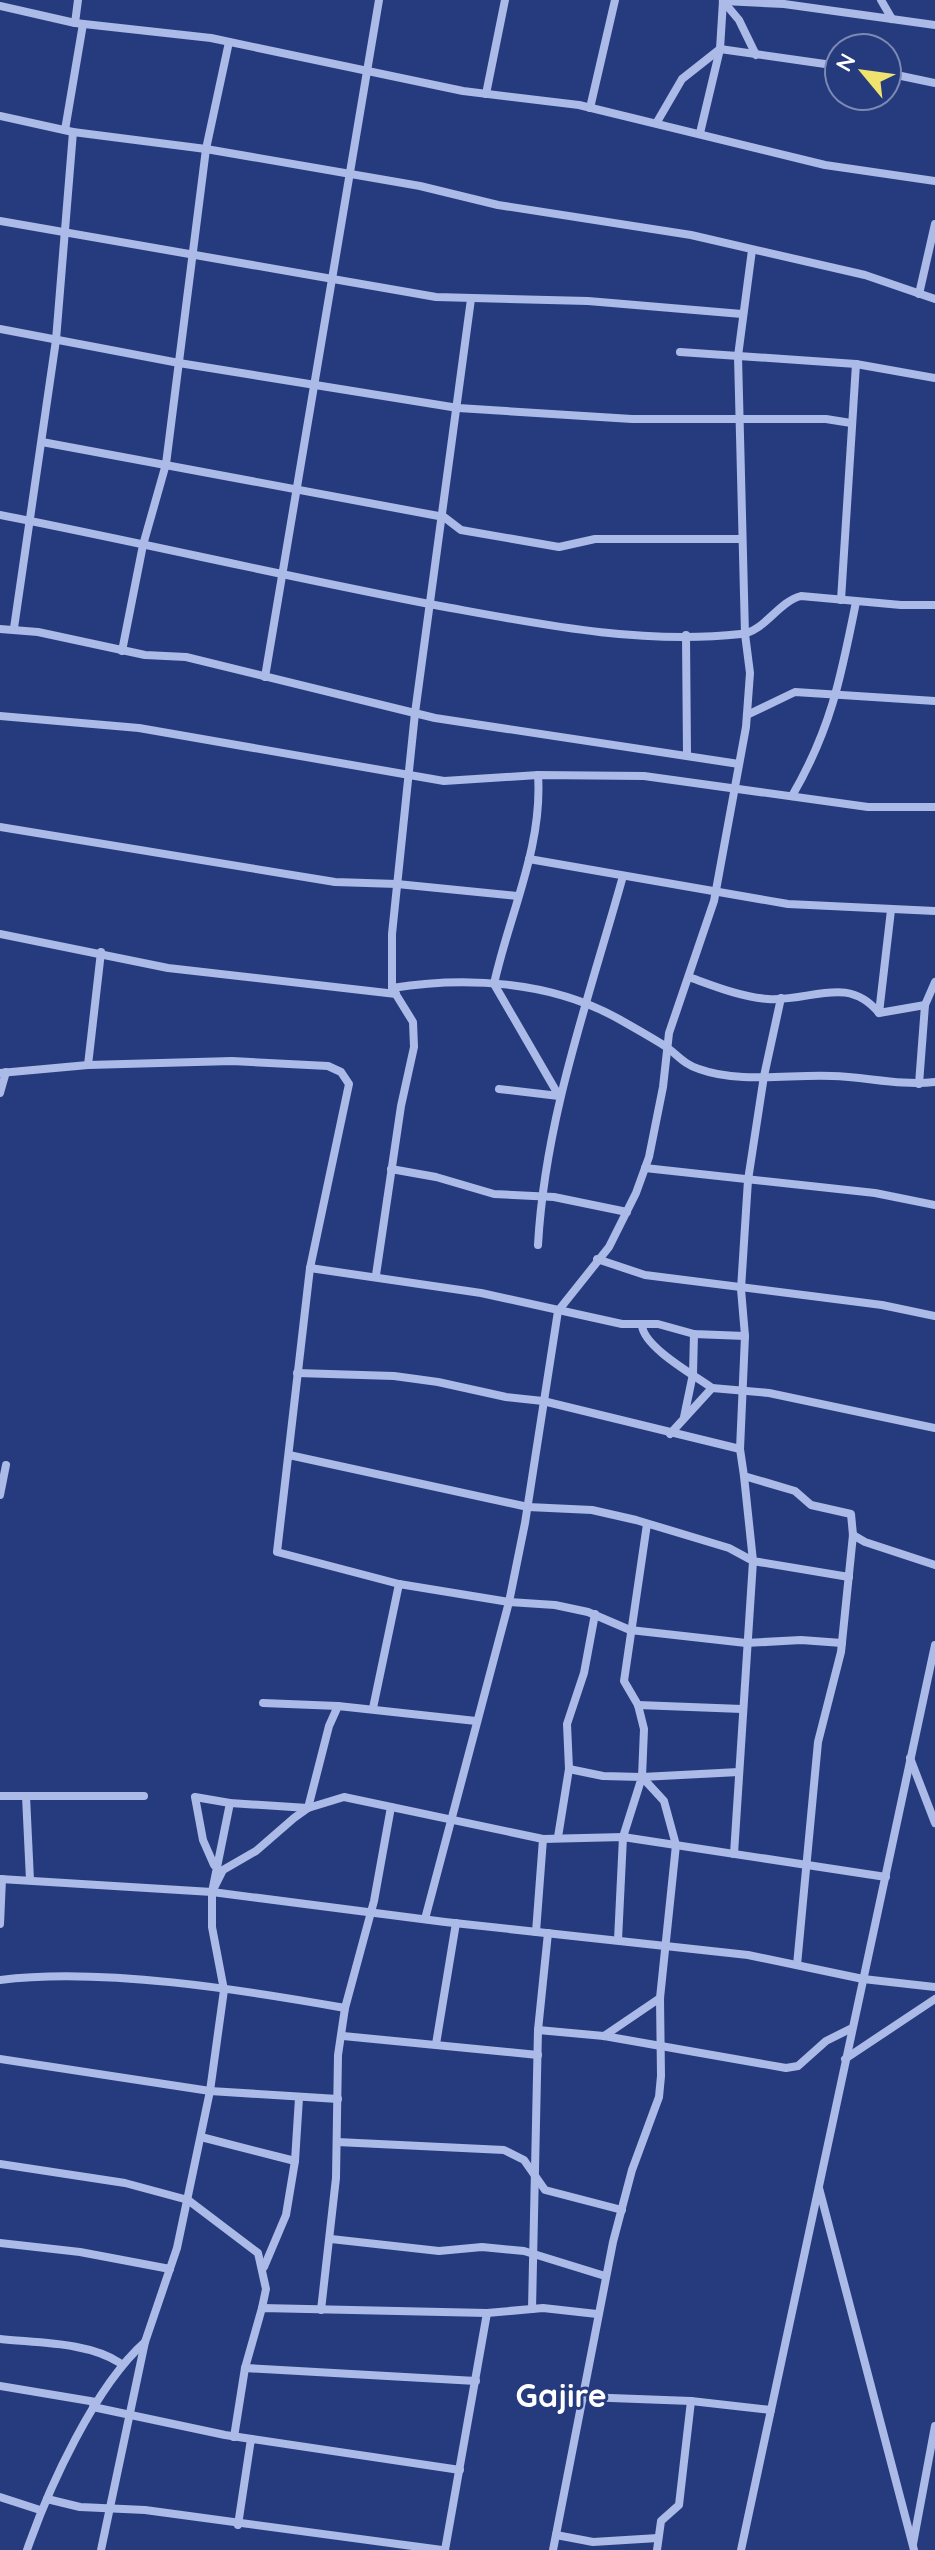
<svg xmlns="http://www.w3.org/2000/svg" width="935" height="2550" font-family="Quicksand,sans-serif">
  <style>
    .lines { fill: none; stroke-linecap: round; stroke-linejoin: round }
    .street { stroke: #abbae6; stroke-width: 8 }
    .labels { text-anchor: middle; stroke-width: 6; stroke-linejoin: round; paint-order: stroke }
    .district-label { font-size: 32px; font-weight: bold; fill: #fff; stroke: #253b7e }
  </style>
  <rect width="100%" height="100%" fill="#253b7e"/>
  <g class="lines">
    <g class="street">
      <polyline points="881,0 892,19"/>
      <polyline points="723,1 739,20 756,55"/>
      <polyline points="0,6 75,23 211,38 463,91 579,105 825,165 935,181"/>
      <polyline points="75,23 78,0"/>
      <polyline points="887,73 935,83"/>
      <polyline points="486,94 505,0"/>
      <polyline points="590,108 615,0"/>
      <polyline points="0,116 73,132 206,149 420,186 498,205 691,235 865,275 935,299"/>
      <polyline points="657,122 682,79 720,49 839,66"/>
      <polyline points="65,130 83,24"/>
      <polyline points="700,133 720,49 723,1 784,4 935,25"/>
      <polyline points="0,221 436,297 588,301 742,314"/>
      <polyline points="919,294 935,224"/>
      <polyline points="0,329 179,363 458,408 632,419 826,419 851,423"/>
      <polyline points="680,352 856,364 935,378"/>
      <polyline points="42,442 444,517 461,530 559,547 595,539 742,539"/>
      <path d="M0,515C147,544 293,578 440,606C539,624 640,645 741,634C764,632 778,602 801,596L901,605H935"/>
      <polyline points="841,600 856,364"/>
      <polyline points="14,628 56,340 73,132"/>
      <polyline points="0,629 38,632 145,655 186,657 435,718 739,764"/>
      <polyline points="686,635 687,755"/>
      <polyline points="122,651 143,545 166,464 206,149 229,42"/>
      <polyline points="265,677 379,0"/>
      <polyline points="747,715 795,692 935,701"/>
      <polyline points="0,716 139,728 444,781 538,775 644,776 868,807 935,807"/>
      <path d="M538,775C543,847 509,915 494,984L559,1096"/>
      <path d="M792,796C831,729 841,677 856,602"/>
      <polyline points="0,827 335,882 397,884 517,896"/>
      <polyline points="529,859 788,904 935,911"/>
      <polyline points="891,910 879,1013 925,1005"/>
      <polyline points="0,934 168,968 396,994"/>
      <path d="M689,977C714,986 741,997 768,999C811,1002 847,974 879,1013"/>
      <path d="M392,988C466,976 550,981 617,1018C633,1027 649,1036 665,1046C677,1054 683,1064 699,1069C740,1084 790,1074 832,1076C867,1077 900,1086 935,1082"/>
      <polyline points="88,1065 101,952"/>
      <polyline points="0,1073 88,1065 232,1061 328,1066 341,1072 349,1084 310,1268 277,1552 399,1584 509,1602 555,1605 588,1612 630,1630 746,1643 801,1640 842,1643"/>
      <polyline points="919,1084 925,1005 935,982"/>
      <polyline points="499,1089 559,1096"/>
      <polyline points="0,1093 6,1072"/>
      <polyline points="645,1168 875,1193 935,1205"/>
      <polyline points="391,1169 436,1177 494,1194 554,1197 627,1212"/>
      <path d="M538,1245C545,1118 589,998 623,876"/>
      <polyline points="597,1259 645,1275 882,1305 935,1316"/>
      <polyline points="310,1268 481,1293 622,1324 658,1324 694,1334 745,1336"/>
      <polyline points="376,1275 401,1106 414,1047 413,1022 392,988 392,934 415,713 471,299"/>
      <path d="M642,1326C645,1348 694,1375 712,1388"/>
      <polyline points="297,1373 394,1376 438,1382 506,1397 543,1401 740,1449 744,1476 795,1491 811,1505 851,1514 853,1535 841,1652 818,1742 797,1965"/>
      <polyline points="684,1417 693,1374 694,1334"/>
      <polyline points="670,1434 712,1388 769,1393 935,1428"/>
      <polyline points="740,1449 745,1336 741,1289 748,1180 764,1076 781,998"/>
      <polyline points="289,1455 528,1507 592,1510 636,1520 729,1548 753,1561 734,1854"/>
      <polyline points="744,1476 753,1561 849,1577"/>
      <polyline points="0,1495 6,1465"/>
      <polyline points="853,1535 865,1542 935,1565"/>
      <polyline points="263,1703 338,1706"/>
      <polyline points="638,1705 742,1709"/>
      <polyline points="373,1708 399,1584"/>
      <polyline points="910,1758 935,1823"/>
      <polyline points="569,1769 603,1776 642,1777 623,1837 618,1940"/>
      <polyline points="642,1777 739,1772"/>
      <polyline points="0,1796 26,1796 30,1880"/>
      <polyline points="26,1796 144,1796"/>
      <polyline points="558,1837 569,1769 567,1724 584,1673 595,1614"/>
      <polyline points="214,1865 203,1840 195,1797 230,1803 308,1808 329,1726 338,1706 476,1721"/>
      <polyline points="0,1879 212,1892 445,1922 748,1955 863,1979 935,1987"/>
      <polyline points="214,1888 223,1870 256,1851 294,1818 308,1808 344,1797 543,1839 623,1837 886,1877"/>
      <polyline points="425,1919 509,1602 525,1523 558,1311 609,1247 636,1193 649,1157 663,1087 669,1033 714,901 746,727 750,673 745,634 738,356 752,250"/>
      <polyline points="0,1924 2,1879"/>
      <polyline points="536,1932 543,1839"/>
      <path d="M0,1980C101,1967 244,1990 345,2008"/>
      <polyline points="538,2030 604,2036 786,2068 798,2066 826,2041 852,2028"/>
      <polyline points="343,2036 538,2055"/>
      <polyline points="604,2036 660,1998"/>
      <polyline points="436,2044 456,1923"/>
      <polyline points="0,2059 210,2091 338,2099"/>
      <polyline points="845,2059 935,1999"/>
      <polyline points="201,2137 295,2161"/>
      <polyline points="337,2142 504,2150 524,2160 545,2190 622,2210"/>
      <polyline points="0,2164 125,2183 188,2200 258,2253 266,2289 262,2308"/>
      <polyline points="819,2188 914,2550"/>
      <polyline points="331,2239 439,2251 482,2247 524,2251 605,2276"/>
      <polyline points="0,2243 80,2252 170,2269"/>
      <polyline points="264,2267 286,2215 295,2161 299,2098"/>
      <polyline points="532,2309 538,2030 548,1933"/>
      <polyline points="321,2310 336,2178 338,2055 345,2008 374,1901 391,1807"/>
      <path d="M0,2339C37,2343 89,2342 120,2363"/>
      <polyline points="245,2368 262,2308 487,2313 543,2308 597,2314"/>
      <polyline points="0,2386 96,2402"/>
      <polyline points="584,2397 691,2401 771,2410"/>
      <polyline points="93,2407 225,2435 460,2470"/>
      <polyline points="234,2437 245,2368 476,2381"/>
      <polyline points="0,2497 40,2510"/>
      <polyline points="47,2499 80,2507 145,2510 442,2550"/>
      <polyline points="238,2525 251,2439"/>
      <polyline points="556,2535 593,2542 658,2538"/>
      <polyline points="913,2544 935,2426"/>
      <path d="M27,2550C49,2487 95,2386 145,2342"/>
      <polyline points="101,2550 145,2342 177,2248 210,2091 224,1990 212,1927 212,1892 230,1803"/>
      <polyline points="445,2550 487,2313"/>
      <polyline points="553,2550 613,2242 632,2170 659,2097 661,2076 660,1998 676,1845 664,1801 642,1777 644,1729 638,1705 624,1681 647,1524"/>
      <polyline points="657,2550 661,2521 679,2505 691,2401"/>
      <polyline points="741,2550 935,1645"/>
    </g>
  </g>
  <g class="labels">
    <g class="district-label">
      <text x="561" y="2407">Gajire</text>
    </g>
  </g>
  <g transform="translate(863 72) rotate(299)"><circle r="38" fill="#253b7e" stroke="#7c89b2" stroke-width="2"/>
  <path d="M0-6L14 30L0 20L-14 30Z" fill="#efe26f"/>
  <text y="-12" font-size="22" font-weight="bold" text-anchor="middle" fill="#ffffff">N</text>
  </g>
</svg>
